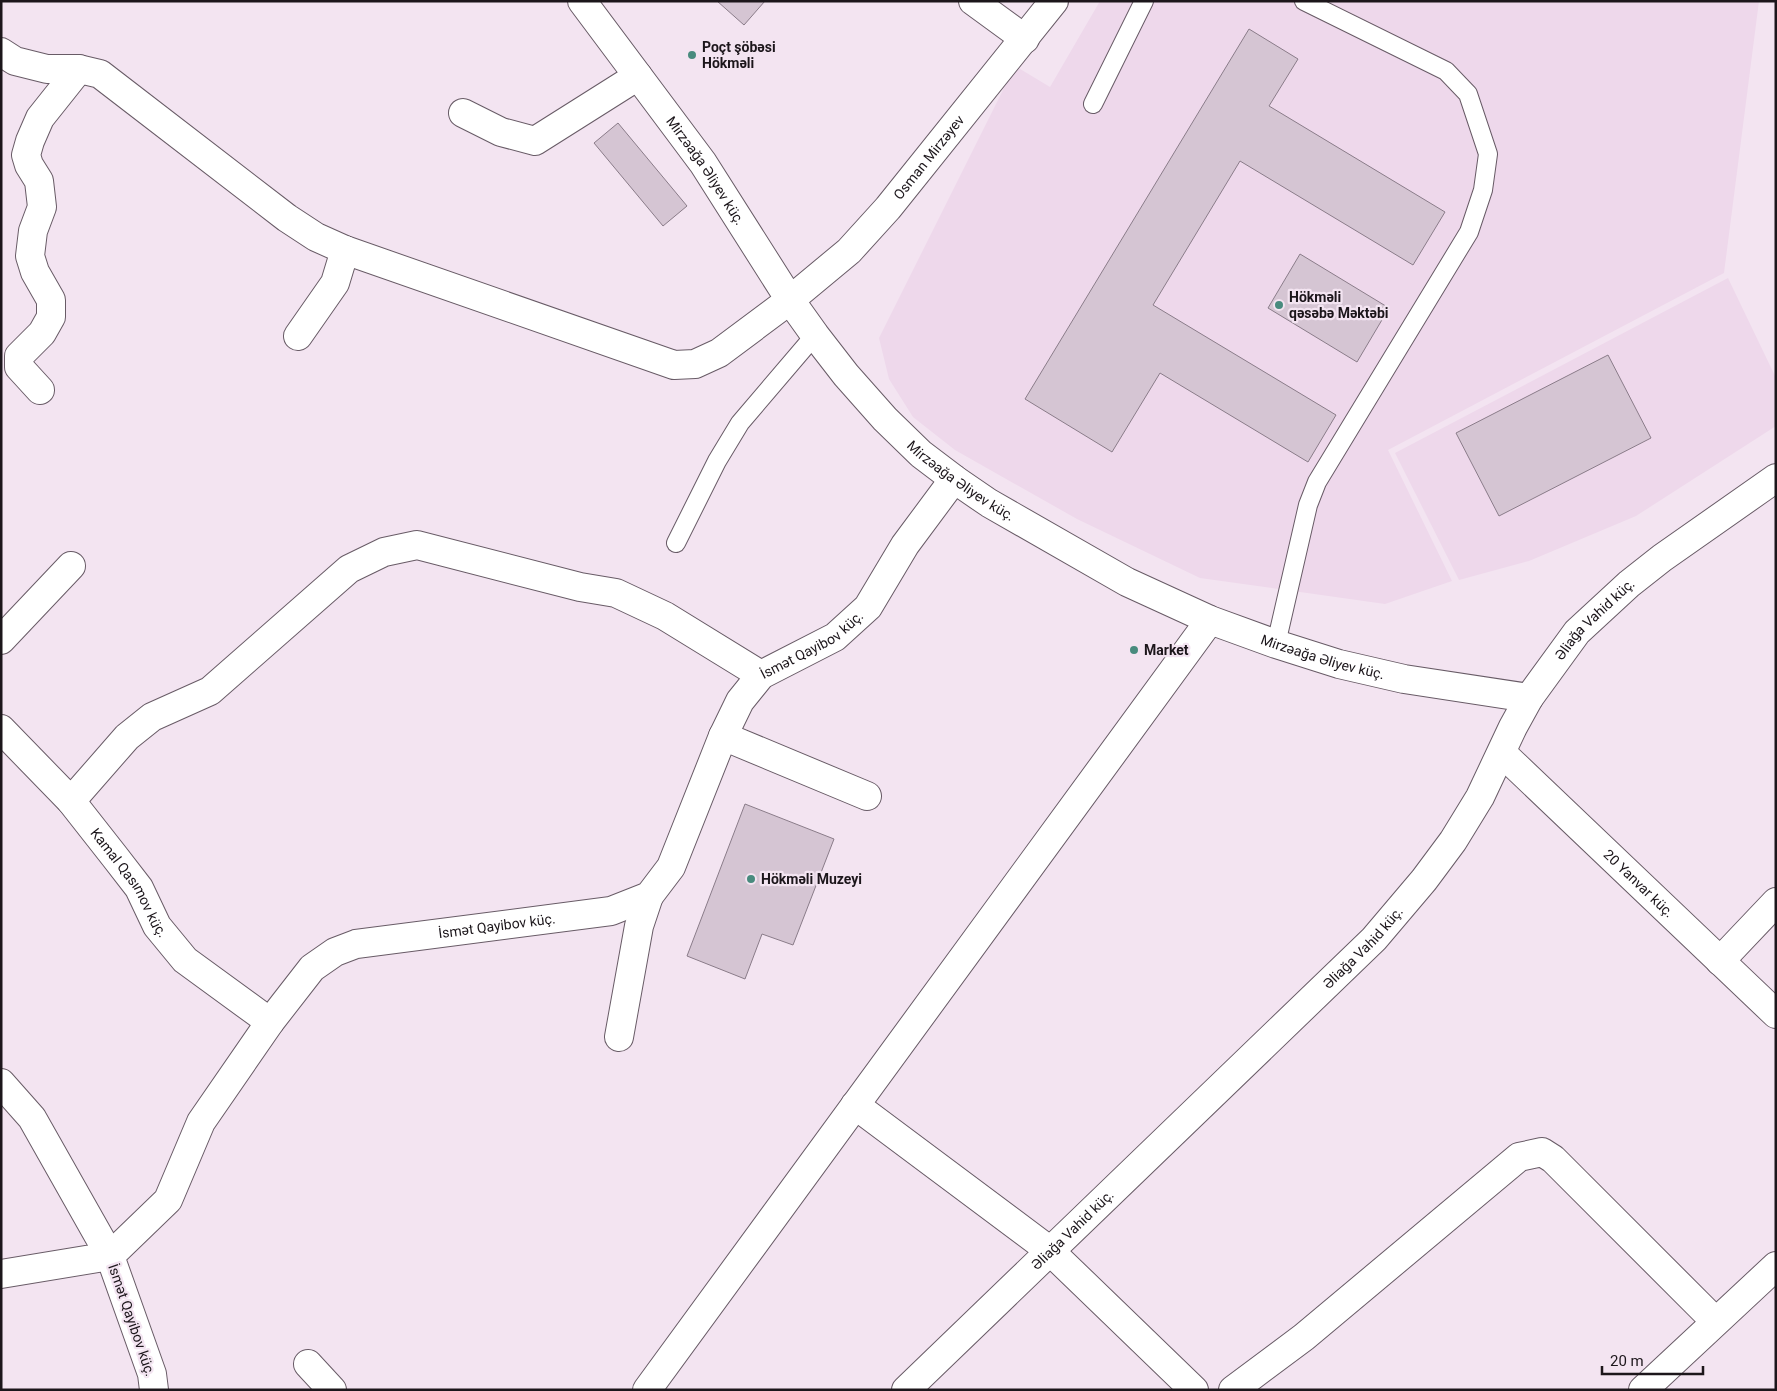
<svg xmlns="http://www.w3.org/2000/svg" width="1777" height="1391" font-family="Roboto,sans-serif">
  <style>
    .built { fill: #eed8eb }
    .building { fill: #d5c5d3; stroke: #8a7c89 }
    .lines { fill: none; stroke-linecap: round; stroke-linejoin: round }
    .lane-casing { stroke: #685b66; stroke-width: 20 }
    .street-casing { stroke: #685b66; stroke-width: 30 }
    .secondary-casing { stroke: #685b66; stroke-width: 30 }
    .lane { stroke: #fff; stroke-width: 18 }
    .street { stroke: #fff; stroke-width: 28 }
    .secondary { stroke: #fff; stroke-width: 28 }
    .poi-dot { fill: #488b7e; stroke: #f3e4f1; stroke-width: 2 }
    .labels { text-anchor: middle; stroke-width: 4.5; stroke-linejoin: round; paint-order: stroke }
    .poi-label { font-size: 14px; font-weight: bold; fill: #1c161b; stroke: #f3e4f1; text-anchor: start }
    .street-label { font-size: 14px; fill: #1c161b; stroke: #f3e4f1 }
  </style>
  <rect width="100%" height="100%" fill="#f3e4f1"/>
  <g class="built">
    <polygon points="1100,1 1759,1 1724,273 1388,450 1452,581 1385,604 1200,578 1077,519 955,450 913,417 889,379 879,338 1015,66 1050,87"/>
    <polygon points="1728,278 1776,378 1776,426 1636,516 1529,561 1459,580 1395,453"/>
  </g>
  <g class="building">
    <polygon points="717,1 765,1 744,25"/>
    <polygon points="1249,29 1298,59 1269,106 1445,212 1413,265 1240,161 1153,305 1336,415 1308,462 1160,373 1112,452 1025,399"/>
    <polygon points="618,123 687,206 663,226 594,143"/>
    <polygon points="1300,254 1389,308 1357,362 1268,308"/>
    <polygon points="1608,355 1651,438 1499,516 1456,433"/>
    <polygon points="745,804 834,839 793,945 762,934 745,979 687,956"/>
  </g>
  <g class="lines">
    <g class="lane-casing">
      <g id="lane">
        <polyline points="1093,104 1144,1"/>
        <polyline points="676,543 717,461 740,423 815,335"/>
        <polyline points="1276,644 1308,505 1317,482 1469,232 1483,190 1488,154 1468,94 1446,71 1304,1"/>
      </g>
    </g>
    <g class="street-casing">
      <g id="street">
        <path id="s1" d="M582,1L703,163L790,300L815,335L846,375L885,419L921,454L954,479L989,503L1127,582L1210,620L1276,644L1339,664L1404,679L1529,698"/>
        <polyline points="973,1 1025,39"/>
        <path id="s2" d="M1,52L15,61L47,69H79L100,74L287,218L316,237L345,250L674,365L695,364L719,353L790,300L849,251L888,208L1054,1"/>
        <polyline points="463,113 501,132 535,141 638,76"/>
        <polyline points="298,336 335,283 345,250"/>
        <polyline points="40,390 19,367 19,356 42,333 51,317 51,300 35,272 30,256 33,231 42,207 39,181 29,165 26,155 30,141 40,118 79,69"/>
        <polyline points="1,640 71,566"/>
        <path id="s3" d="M1,729L71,801L115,857L139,888L157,926L185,960L270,1022"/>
        <polyline points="723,736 867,796"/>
        <path id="s4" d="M1502,753L1776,1014"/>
        <polyline points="71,801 127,737 152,717 210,691 349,569 384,552 417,545 580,587 616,593 665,616 761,675"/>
        <polyline points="1720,961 1776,902"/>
        <polyline points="619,1037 639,926 649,896"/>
        <polyline points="1,1083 32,1118 110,1256 1,1274"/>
        <polyline points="855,1105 1049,1250 1194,1390"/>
        <polyline points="308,1364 332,1390"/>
        <path id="s5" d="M154,1390L152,1374L110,1256L168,1200L201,1122L270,1022L312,968L335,952L356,944L611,911L649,896L671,867L723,736L740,701L761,675L835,637L868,607L905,545L954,479"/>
        <polyline points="647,1390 1210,620"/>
        <polyline points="1233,1390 1304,1337 1519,1157 1542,1152 1553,1159 1715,1321"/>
        <polyline points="1643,1390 1776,1266"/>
      </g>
    </g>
    <g class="secondary-casing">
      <g id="secondary">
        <path id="s6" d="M906,1390L1374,939L1424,880L1453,841L1480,797L1513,727L1529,698L1577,632L1629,584L1662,558L1776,478"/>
      </g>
    </g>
    <use href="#lane" class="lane"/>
    <use href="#street" class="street"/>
    <use href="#secondary" class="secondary"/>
  </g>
  <g class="poi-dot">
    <circle cx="692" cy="55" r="5"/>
    <circle cx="1279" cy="305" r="5"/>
    <circle cx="1134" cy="650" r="5"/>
    <circle cx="751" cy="879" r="5"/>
  </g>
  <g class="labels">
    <g class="poi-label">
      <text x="702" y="52">Poçt şöbəsi<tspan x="702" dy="16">Hökməli</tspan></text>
      <text x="1289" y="302">Hökməli<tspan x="1289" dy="16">qəsəbə Məktəbi</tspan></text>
      <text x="1144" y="655">Market</text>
      <text x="761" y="884">Hökməli Muzeyi</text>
    </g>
    <g class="street-label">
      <text dy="5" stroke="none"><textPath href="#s2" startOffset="1090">Osman Mirzəyev</textPath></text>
      <text dy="5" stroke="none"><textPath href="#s1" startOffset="210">Mirzəağa Əliyev küç.</textPath></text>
      <text dy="5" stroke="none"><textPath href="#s1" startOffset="615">Mirzəağa Əliyev küç.</textPath></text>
      <text dy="5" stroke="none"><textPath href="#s6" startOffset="1041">Əliağa Vahid küç.</textPath></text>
      <text dy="5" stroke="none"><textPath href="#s5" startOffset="1154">İsmət Qayibov küç.</textPath></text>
      <text dy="5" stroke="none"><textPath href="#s1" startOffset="1020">Mirzəağa Əliyev küç.</textPath></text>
      <text dy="5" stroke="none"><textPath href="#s3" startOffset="201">Kamal Qasımov küç.</textPath></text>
      <text dy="5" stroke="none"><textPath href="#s4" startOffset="189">20 Yanvar küç.</textPath></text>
      <text dy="5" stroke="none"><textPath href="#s5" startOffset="689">İsmət Qayibov küç.</textPath></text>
      <text dy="5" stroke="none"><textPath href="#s6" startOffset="636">Əliağa Vahid küç.</textPath></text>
      <text dy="5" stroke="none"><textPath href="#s6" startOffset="231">Əliağa Vahid küç.</textPath></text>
      <text transform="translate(132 1320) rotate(71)" y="5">İsmət Qayibov küç.</text>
    </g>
  </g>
  <rect width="1777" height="1391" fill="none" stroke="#1c161b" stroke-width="5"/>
  <path d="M1602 1366v8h101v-8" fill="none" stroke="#1c161b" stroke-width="2.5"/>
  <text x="1610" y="1366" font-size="15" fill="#1c161b" stroke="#f3e4f1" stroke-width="4" paint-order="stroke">20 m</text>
</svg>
